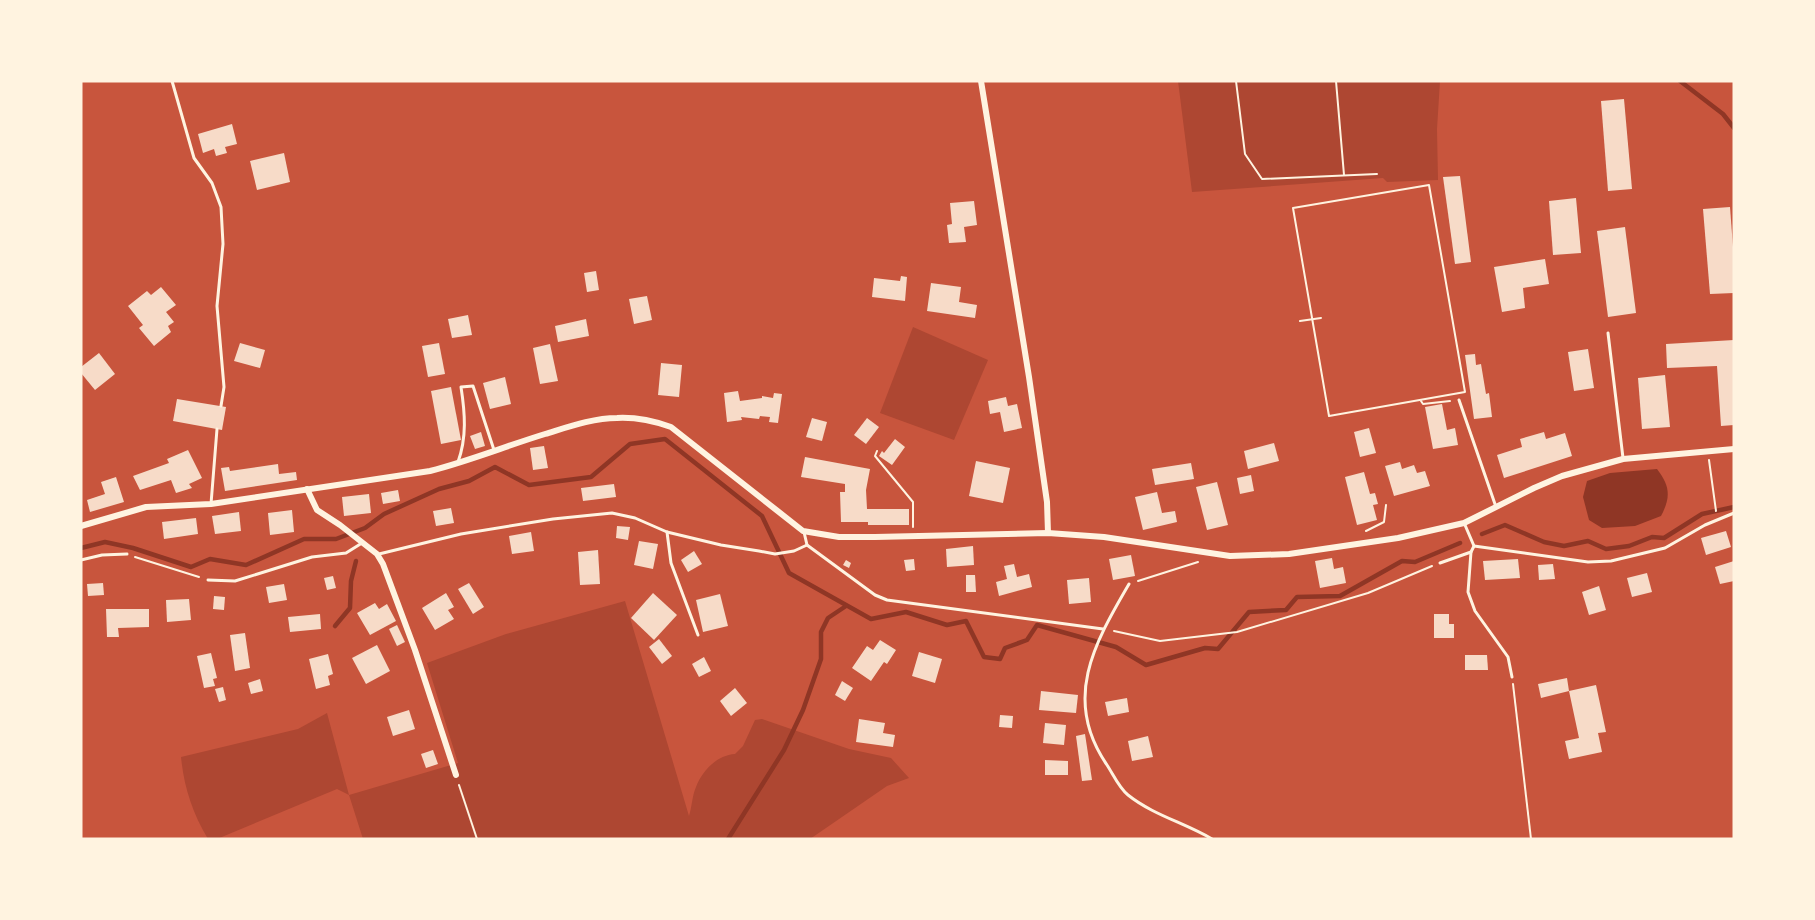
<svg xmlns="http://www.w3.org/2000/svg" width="1815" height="920" font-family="'Varela Round',sans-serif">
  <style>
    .green { fill: #ae4732 }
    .water { fill: #8f3625 }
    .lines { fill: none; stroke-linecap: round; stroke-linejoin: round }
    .stream { stroke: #8f3625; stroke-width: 4.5 }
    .building { fill: #f7dbc8 }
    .path { stroke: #fff3e0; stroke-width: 2 }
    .service { stroke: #fff3e0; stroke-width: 3 }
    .minor { stroke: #fff3e0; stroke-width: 6 }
  </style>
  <rect width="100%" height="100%" fill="#c8553d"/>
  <g class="green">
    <polygon points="1178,81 1440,81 1437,129 1438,180 1387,182 1383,178 1192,192"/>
    <polygon points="913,327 988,360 954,440 880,413"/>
    <path d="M625,601L689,816C692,807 692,796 696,787C702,771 717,755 735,754L743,746L755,720L762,719L849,749L891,758L909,778L887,786L810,839H363L349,795L337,789L217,839H208C192,812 184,787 181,757L298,729L327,713L349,795L458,763L427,663L506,634Z"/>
  </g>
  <path class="water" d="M1657,469C1670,486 1671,497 1661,516L1635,526L1602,528L1589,520L1583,497L1587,481L1610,473Z"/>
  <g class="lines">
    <g class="stream">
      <polyline points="1680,81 1723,114 1734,128"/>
      <polyline points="1482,534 1505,525 1544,542 1564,546 1588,541 1606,549 1629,546 1652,537 1664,538 1702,514 1734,507"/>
      <polyline points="81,548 105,542 133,548 191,567 210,559 246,565 304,539 336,539 365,528 384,514 439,489 469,481 495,467 529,485 591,477 630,444 665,439 762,516 789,573 871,619 906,612 947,625 966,621 984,657 1000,659 1005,648 1027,640 1037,625 1116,647 1146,665 1205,648 1218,649 1249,612 1286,610 1297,597 1340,596 1402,561 1415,562 1460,543"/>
      <polyline points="335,626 350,608 351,581 356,561"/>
      <polyline points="728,839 784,750 803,710 821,659 821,632 828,618 846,606"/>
    </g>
  </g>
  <g class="building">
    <polygon points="1624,99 1632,189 1608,191 1601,101"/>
    <polygon points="232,124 237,144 225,147 227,153 216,156 214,149 203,153 198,134"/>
    <polygon points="284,153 290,182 257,190 250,161"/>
    <polygon points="1460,176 1471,262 1455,264 1443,177"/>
    <polygon points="1576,198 1581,253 1553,255 1549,201"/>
    <polygon points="974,201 977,225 964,227 966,242 949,243 947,225 952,224 950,203"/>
    <polygon points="1730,207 1734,260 1734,293 1710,294 1703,209"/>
    <polygon points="1625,227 1636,313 1608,317 1597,231"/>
    <polygon points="1545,259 1549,284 1523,288 1525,308 1502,312 1494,267"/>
    <polygon points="596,271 599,290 587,292 584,273"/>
    <polygon points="901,276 907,277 905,301 872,297 874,278 900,281"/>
    <polygon points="931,283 961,287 959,302 977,305 975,318 927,311"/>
    <polygon points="161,287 176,305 166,312 174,322 168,326 171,332 154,346 139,328 143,325 128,306 147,291 151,295"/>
    <polygon points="647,296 652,320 634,324 629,299"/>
    <polygon points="468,315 472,335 452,338 448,319"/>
    <polygon points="586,319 589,336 558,342 555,326"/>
    <polygon points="1734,340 1734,425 1721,426 1717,366 1667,368 1666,344"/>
    <polygon points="240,343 265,350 260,368 234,361"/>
    <polygon points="439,343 445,374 428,377 422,346"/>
    <polygon points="550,344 558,381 540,384 533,348"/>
    <polygon points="1588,349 1594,388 1574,391 1568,352"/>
    <polygon points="99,353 115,374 95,390 81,373 81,367"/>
    <polygon points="1475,354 1476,365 1481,364 1486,394 1489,393 1492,417 1474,419 1465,355"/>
    <polygon points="661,363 682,365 679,397 658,395"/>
    <polygon points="1665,375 1670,427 1642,429 1638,378"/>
    <polygon points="505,377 511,404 490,409 483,383"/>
    <polygon points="451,387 461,440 441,444 431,391"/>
    <polygon points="738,391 740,401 762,398 762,396 773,398 774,393 782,394 778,423 769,422 770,417 760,416 759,419 741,417 742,420 727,422 724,393"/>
    <polygon points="1006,397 1008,406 1017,404 1022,428 1004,432 1000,412 990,414 988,401"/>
    <polygon points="177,399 226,407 222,430 173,421"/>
    <polygon points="1442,404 1447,430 1455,428 1458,445 1433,449 1425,407"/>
    <polygon points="812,418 827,422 822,441 806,437"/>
    <polygon points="867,418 879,427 866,444 854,435"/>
    <polygon points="1369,428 1376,453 1360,457 1354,432"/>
    <polygon points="481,432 485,446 475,449 470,436"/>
    <polygon points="1544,432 1546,439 1565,433 1572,456 1504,478 1497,455 1522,447 1520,439"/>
    <polygon points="895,439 905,447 892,465 879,456 882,451 884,453"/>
    <polygon points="1274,443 1279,461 1248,469 1244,451"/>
    <polygon points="544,446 548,468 533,470 530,448"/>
    <polygon points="188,450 202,478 189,484 192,488 176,493 171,480 140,490 133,476 169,463 167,459"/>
    <polygon points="805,457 870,469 866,490 867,509 909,509 909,525 868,525 868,522 841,522 840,492 845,492 845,484 801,477"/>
    <polygon points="976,461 1010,468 1003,503 969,496"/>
    <polygon points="1400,462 1402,469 1414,465 1417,473 1425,471 1430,486 1394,496 1385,466"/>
    <polygon points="1191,463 1194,479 1155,485 1152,469"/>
    <polygon points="278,464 279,474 296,472 297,480 225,491 221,468 229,467 230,471"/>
    <polygon points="1364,472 1370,494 1375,493 1378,504 1373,505 1377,520 1357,525 1345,477"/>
    <polygon points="1251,475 1254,491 1240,494 1237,478"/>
    <polygon points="116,477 124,502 90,512 87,500 105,494 101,482"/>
    <polygon points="1217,482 1228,525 1207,530 1196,487"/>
    <polygon points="614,484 616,497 583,501 581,488"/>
    <polygon points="398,490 400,501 383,504 381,493"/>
    <polygon points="1157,492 1162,513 1175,511 1177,522 1143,530 1135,497"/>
    <polygon points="369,494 371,513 344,516 342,497"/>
    <polygon points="451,508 454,523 436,526 433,511"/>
    <polygon points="292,510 294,532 270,535 268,513"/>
    <polygon points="239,512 241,531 215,534 212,516"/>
    <polygon points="196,518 198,534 164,539 162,522"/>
    <polygon points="617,526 630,527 628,540 616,538"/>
    <polygon points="1726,531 1731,547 1706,555 1701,538"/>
    <polygon points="531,532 534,551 512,554 509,536"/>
    <polygon points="639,541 658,544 653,569 634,565"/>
    <polygon points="973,546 974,565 947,567 946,549"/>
    <polygon points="598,550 600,584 580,585 578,552"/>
    <polygon points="694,551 702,564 688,572 681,560"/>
    <polygon points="1131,555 1135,576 1113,580 1109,559"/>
    <polygon points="1332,558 1334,569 1343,567 1346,583 1320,588 1315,561"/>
    <polygon points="914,559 915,570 906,571 904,560"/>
    <polygon points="1518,559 1520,578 1485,580 1483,561"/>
    <polygon points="846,560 851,563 849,568 843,565"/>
    <polygon points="1734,561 1734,581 1720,584 1715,567"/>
    <polygon points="1014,564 1017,577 1029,574 1032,587 999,596 996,582 1007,579 1004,566"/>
    <polygon points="1553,564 1555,579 1539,580 1538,565"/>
    <polygon points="1647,573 1652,592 1632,597 1627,578"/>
    <polygon points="966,575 975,575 976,592 966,592"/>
    <polygon points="333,576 336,588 327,590 324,578"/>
    <polygon points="1089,578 1091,602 1069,604 1067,580"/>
    <polygon points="103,583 104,595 88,596 87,584"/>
    <polygon points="469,583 484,607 473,614 458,589"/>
    <polygon points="284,584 287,600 269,603 266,587"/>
    <polygon points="1599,586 1606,610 1589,615 1582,592"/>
    <polygon points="446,593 454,607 448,610 454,619 435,630 422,608"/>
    <polygon points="653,593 677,615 654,640 631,618"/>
    <polygon points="720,594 728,626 703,632 696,600"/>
    <polygon points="214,596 225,597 224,610 213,609"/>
    <polygon points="189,599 191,620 167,622 166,600"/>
    <polygon points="375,603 379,609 387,604 396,621 370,635 357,613"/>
    <polygon points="106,609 149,609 149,627 118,628 119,637 107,637"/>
    <polygon points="320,614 321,629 290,632 288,617"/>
    <polygon points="1434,614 1449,614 1449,624 1454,624 1454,638 1434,638"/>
    <polygon points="397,625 405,642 397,646 389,629"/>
    <polygon points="245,633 250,668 235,671 230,635"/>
    <polygon points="659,639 672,656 662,664 649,647"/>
    <polygon points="880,640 896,650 887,664 884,662 871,681 852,668 867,646 873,650"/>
    <polygon points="377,645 390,671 366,684 352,658"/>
    <polygon points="919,652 942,659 935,683 912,676"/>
    <polygon points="211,653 217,678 213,679 215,686 204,688 197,656"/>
    <polygon points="328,654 333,674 328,676 330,685 316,689 309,659"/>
    <polygon points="1465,655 1487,655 1488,670 1465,670"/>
    <polygon points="704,657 711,671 699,677 692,664"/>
    <polygon points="1567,678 1569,691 1596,685 1606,732 1598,733 1602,752 1569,759 1565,741 1579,738 1569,691 1541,698 1538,684"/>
    <polygon points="260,679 263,691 251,694 248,683"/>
    <polygon points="842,681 853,688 845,701 835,695"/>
    <polygon points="223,687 226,700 219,702 215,689"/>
    <polygon points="735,688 747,703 731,716 720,701"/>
    <polygon points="1041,691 1078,695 1076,713 1039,710"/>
    <polygon points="1127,698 1129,712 1108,716 1105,702"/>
    <polygon points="409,710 415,729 393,736 387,717"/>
    <polygon points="1000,715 1013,716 1012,728 999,727"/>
    <polygon points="859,719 885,723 883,733 895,735 893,747 856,742"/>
    <polygon points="1045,723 1066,725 1064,745 1043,743"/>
    <polygon points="1085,734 1092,780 1082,781 1076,736"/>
    <polygon points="1148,736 1153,757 1132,761 1128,741"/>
    <polygon points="433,750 438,764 426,768 421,754"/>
    <polygon points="1045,760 1068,761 1068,775 1045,775"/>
  </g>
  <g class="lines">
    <g class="path">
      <polyline points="1236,81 1245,154 1262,179 1377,174"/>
      <polyline points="1336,81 1344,175"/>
      <polygon points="1429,185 1465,392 1329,416 1293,208"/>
      <polyline points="1300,321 1321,318"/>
      <polyline points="1421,401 1423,404 1450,401"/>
      <polyline points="877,451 875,456 913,502 913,527"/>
      <polyline points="1709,460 1716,511"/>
      <polyline points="1366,531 1384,522 1386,505"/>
      <polyline points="135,557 199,577"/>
      <polyline points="1138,581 1198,562"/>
      <polyline points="1114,631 1160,641 1237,632 1368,593 1432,566"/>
      <polyline points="1513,684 1531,839"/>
      <polyline points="459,785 477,839"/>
    </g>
    <g class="service">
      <polyline points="172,81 194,158 212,183 221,207 223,244 217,306 224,387 221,406"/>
      <polyline points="1608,333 1623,458"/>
      <polyline points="1459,400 1496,507"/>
      <path d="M458,462C467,437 465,413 461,387L473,386L494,450"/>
      <polyline points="211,504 217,429"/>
      <polyline points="1465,525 1474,546 1471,552 1468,592 1475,611 1508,657 1512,677"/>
      <polyline points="667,532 671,563 698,635"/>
      <polyline points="804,532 807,545 875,595 887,600 1103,629"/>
      <polyline points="1474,546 1588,562 1611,561 1665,548 1705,525 1734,513"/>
      <polyline points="379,554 461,534 553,519 612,513 635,518 667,532 721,545 759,551 775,554 794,551 807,545"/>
      <polyline points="81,560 102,555 127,554"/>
      <polyline points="1440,563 1471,552"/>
      <polyline points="208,580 235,581 312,557 346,553 362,543"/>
      <path d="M1129,584C1094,644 1062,700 1107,765C1113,774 1119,788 1128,795C1153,815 1185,823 1212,839"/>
    </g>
    <g class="minor">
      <polyline points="981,81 1029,377 1047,502 1048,533"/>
      <polyline points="307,489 317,510 340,525 377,554 383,564 415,650 456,775"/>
      <path d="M81,526L146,507L211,504L430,471C469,461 506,446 545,434C568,427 593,418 617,418C636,417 654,421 671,427L803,531L839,537H875L1048,533L1104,537L1230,556L1289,554L1398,538L1464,523L1534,488L1562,476L1623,459L1734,449"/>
    </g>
  </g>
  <rect width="1815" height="920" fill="none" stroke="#fff3e0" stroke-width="165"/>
</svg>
